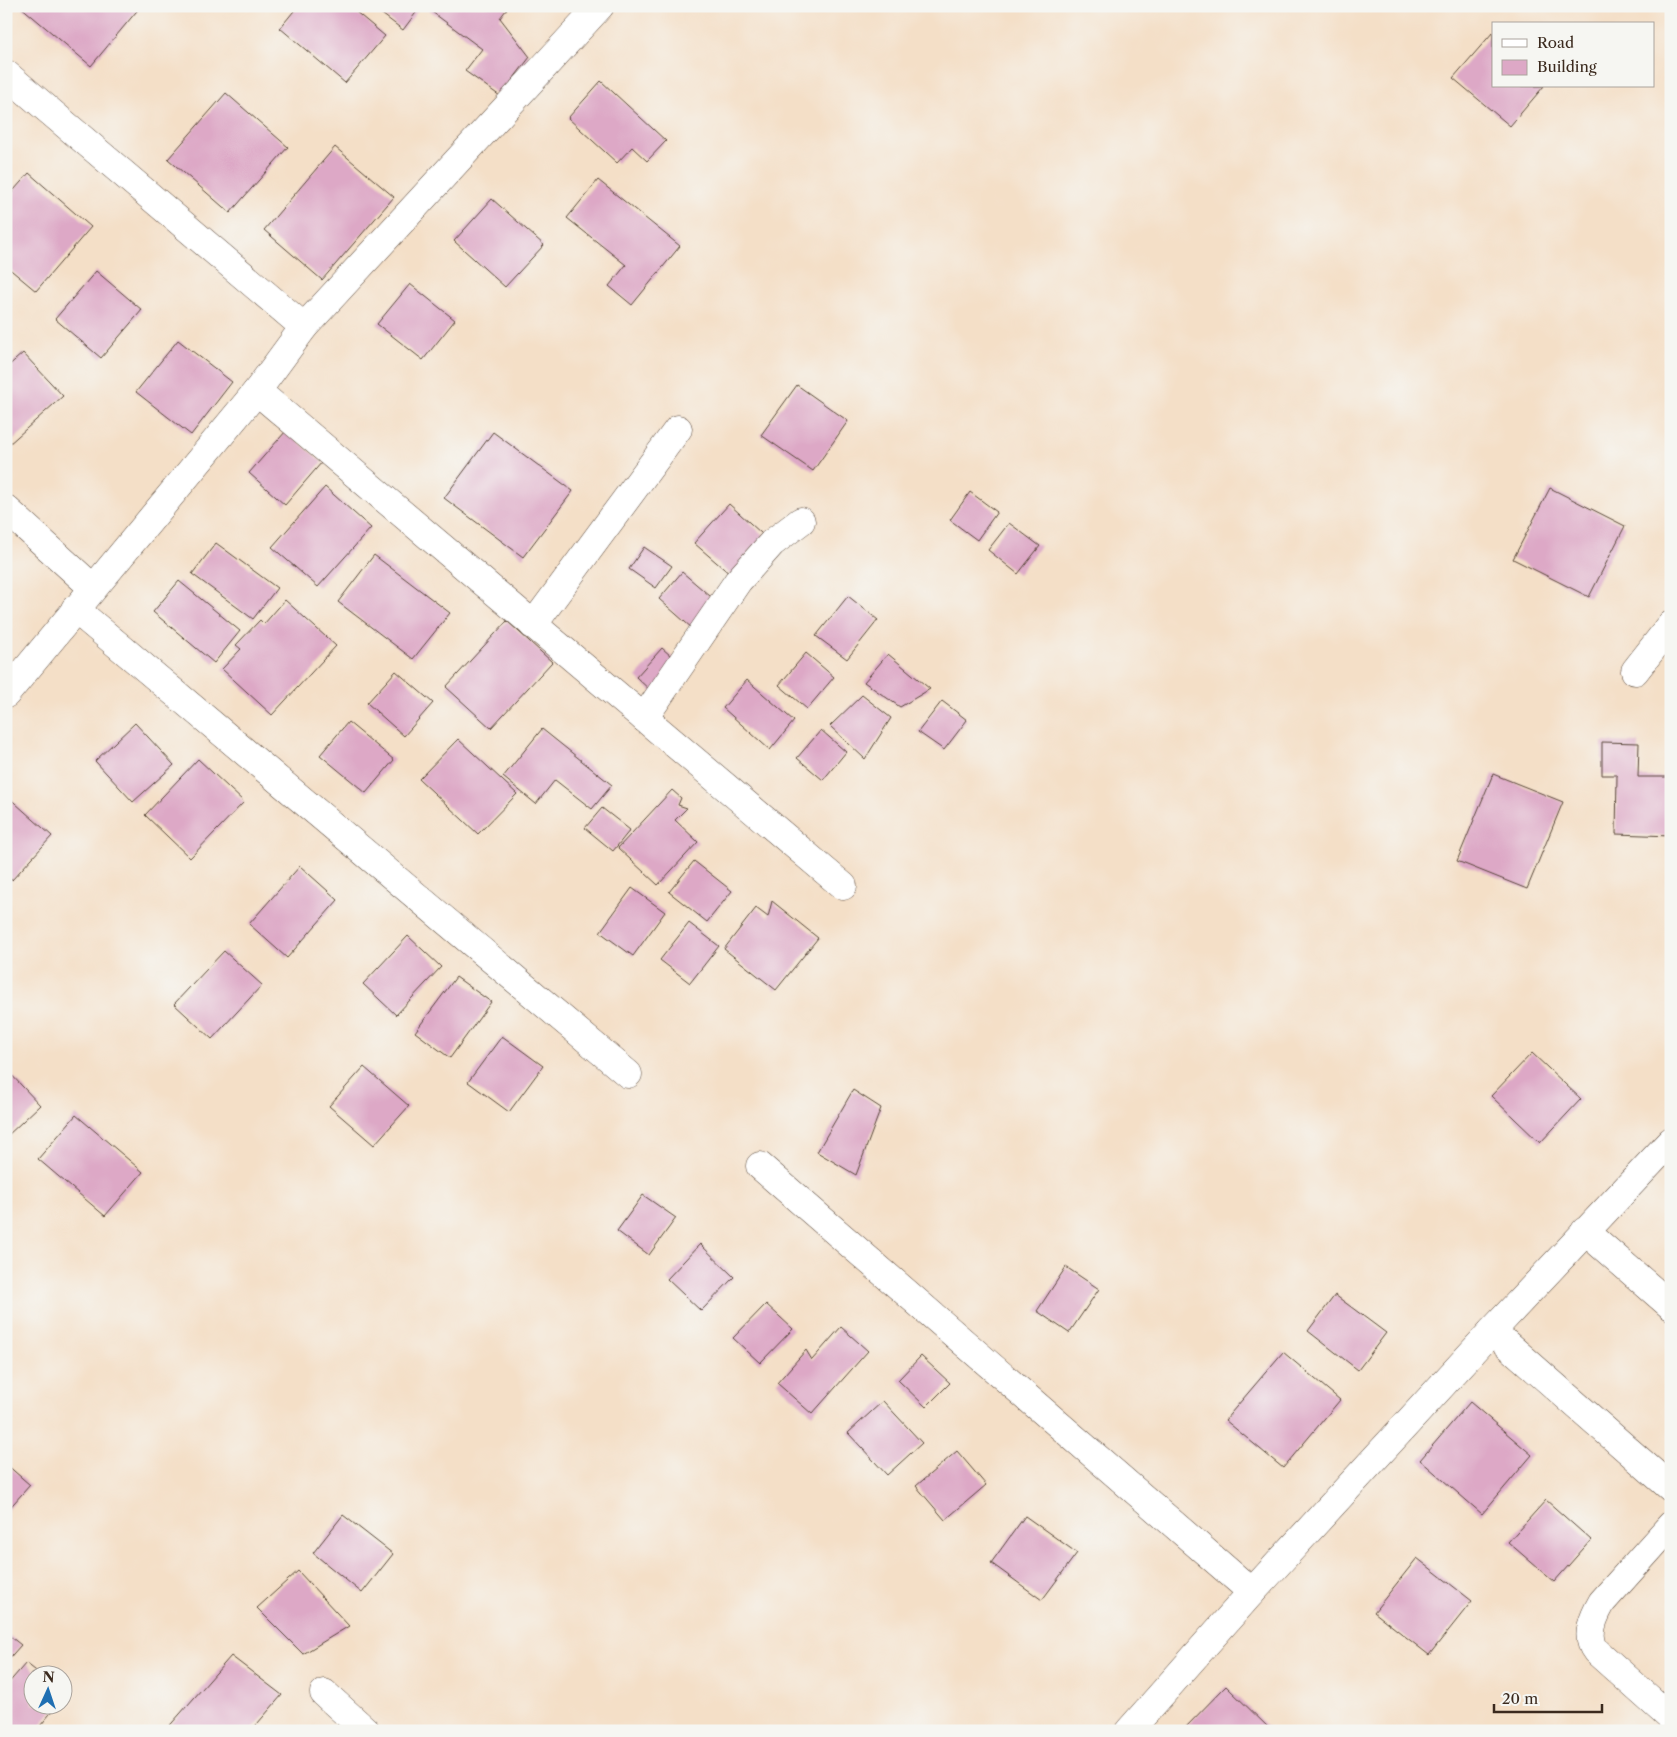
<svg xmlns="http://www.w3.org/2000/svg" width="1677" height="1737" font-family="'Libre Caslon Text',serif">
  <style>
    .building { fill: #dda8c6 }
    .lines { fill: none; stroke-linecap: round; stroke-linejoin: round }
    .minor-casing { stroke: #574537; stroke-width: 29 }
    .minor { stroke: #fff; stroke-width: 28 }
  </style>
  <rect width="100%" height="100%" fill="#f6f6f2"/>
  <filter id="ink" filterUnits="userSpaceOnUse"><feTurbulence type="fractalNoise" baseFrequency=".02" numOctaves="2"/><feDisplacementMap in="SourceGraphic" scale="10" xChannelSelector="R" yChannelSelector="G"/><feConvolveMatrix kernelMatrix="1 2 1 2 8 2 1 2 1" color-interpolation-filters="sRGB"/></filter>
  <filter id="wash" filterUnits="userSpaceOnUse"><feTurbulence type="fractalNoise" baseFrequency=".0096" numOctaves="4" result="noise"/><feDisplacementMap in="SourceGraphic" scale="20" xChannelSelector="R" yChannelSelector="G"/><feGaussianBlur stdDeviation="1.12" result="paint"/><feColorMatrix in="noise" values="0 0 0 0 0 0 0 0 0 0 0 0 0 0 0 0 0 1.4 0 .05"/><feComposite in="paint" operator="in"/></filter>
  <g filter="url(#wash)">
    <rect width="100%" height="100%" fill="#f4dfc7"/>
    <g id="blocks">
      <g class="building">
        <polygon points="20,6 141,6 91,66"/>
        <polygon points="298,6 349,6 385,36 345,83 280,28"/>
        <polygon points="376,6 421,6 403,30 374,8"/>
        <polygon points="424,6 509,6 500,18 530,57 500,96 465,71 482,49"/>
        <polygon points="1493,32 1493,86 1544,86 1510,126 1453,78"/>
        <polygon points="601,81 666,141 647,161 632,147 617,163 568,118"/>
        <polygon points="226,93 288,147 230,213 168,159"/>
        <polygon points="335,147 394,197 322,280 264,230"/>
        <polygon points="29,173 91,227 36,291 6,266 6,199"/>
        <polygon points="598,180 680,246 632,305 609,286 626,265 567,218"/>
        <polygon points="492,199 544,245 505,287 454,241"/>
        <polygon points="96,271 142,310 101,358 55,319"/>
        <polygon points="410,284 455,320 423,360 377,324"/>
        <polygon points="178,340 232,382 191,435 136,392"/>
        <polygon points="23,353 63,396 8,445 6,443 6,368"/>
        <polygon points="797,385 848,421 813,471 761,435"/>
        <polygon points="286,431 322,462 285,505 249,473"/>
        <polygon points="493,432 573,491 523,557 444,498"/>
        <polygon points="325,487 371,528 318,587 272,547"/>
        <polygon points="1550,488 1625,526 1589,597 1513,559"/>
        <polygon points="970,492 997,512 977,540 950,520"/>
        <polygon points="729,504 772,543 738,581 694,543"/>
        <polygon points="1009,523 1040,546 1018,574 988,550"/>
        <polygon points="216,543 277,588 253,619 192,574"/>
        <polygon points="644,547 672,566 656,588 629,569"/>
        <polygon points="374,555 450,613 413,659 338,602"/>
        <polygon points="682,572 717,602 693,629 659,599"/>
        <polygon points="179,581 240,631 214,663 153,612"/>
        <polygon points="848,596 878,620 847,659 816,636"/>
        <polygon points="285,600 336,646 272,715 222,669 241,649 236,645 260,620 264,624"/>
        <polygon points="507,621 552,662 491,728 446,687"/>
        <polygon points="662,648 680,664 653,693 636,677"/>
        <polygon points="806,653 834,677 807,709 779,685"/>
        <polygon points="888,654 930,689 900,707 864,682"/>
        <polygon points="396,671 433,703 404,736 367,703"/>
        <polygon points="747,680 794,721 770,750 723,708"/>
        <polygon points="862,695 891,718 865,759 830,726"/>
        <polygon points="942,701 967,720 944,750 918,732"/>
        <polygon points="348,722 394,760 366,793 320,755"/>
        <polygon points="135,723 174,765 133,802 95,761"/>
        <polygon points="542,729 612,785 592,809 555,780 536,804 503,777"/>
        <polygon points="821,730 846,752 823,780 797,758"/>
        <polygon points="458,739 517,794 478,834 419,779"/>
        <polygon points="1602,742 1639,743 1638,777 1671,777 1671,836 1616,834 1617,775 1602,775"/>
        <polygon points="198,759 244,802 190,858 145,815"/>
        <polygon points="1493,774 1563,802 1527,889 1457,861"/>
        <polygon points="672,790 681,798 678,805 687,808 675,820 698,842 658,885 618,848"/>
        <polygon points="6,795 52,836 12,880 6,875"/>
        <polygon points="602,808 630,830 613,851 585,828"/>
        <polygon points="694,861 732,891 707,922 669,892"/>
        <polygon points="300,866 338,900 287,958 249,924"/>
        <polygon points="632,888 665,912 633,956 600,932"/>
        <polygon points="772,901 818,938 776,990 724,949 756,908 768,917"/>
        <polygon points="689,923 719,946 690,983 660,960"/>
        <polygon points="408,936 441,967 396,1015 363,984"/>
        <polygon points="224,951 262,985 212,1039 174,1004"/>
        <polygon points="456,977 491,1002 450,1058 415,1032"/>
        <polygon points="502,1036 543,1066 509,1112 468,1082"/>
        <polygon points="1532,1053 1581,1099 1540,1143 1491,1096"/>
        <polygon points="364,1067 409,1106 374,1145 329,1106"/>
        <polygon points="6,1069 40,1105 6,1137"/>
        <polygon points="853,1090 881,1108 856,1175 817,1152"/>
        <polygon points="76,1115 143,1172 105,1216 38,1159"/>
        <polygon points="643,1195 676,1218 649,1255 617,1231"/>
        <polygon points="700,1244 734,1277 701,1311 667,1279"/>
        <polygon points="1066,1267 1099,1289 1069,1333 1037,1311"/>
        <polygon points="1335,1295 1386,1333 1358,1370 1308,1331"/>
        <polygon points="766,1304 793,1329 760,1363 733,1338"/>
        <polygon points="841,1327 868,1351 812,1414 777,1383 806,1350 812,1360"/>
        <polygon points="1283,1352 1340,1400 1283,1468 1225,1420"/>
        <polygon points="921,1356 950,1383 926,1407 898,1380"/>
        <polygon points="883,1401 922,1443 887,1475 848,1433"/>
        <polygon points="1470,1402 1532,1455 1482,1514 1420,1460"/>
        <polygon points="957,1451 986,1485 945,1520 916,1486"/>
        <polygon points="6,1464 30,1485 6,1512"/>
        <polygon points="1546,1500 1591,1540 1554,1582 1508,1542"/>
        <polygon points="343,1515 393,1554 362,1593 313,1553"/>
        <polygon points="1025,1516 1077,1553 1042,1600 991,1563"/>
        <polygon points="1417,1558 1472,1601 1429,1655 1374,1612"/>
        <polygon points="298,1571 349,1626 303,1654 257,1608"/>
        <polygon points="6,1633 21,1645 6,1662"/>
        <polygon points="231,1656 282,1695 251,1731 165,1731"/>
        <polygon points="26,1663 40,1674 32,1674 32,1704 58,1704 36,1731 6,1731 6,1686"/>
        <polygon points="1226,1686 1272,1731 1182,1731"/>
      </g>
    </g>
  </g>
  <g filter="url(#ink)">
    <use href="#blocks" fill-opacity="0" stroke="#574537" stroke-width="1"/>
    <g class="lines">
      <g class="minor-casing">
        <g id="minor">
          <polyline points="6,74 304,327"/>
          <polyline points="257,391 843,886"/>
          <polyline points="6,509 93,588"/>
          <polyline points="75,609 628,1074"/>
          <polyline points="533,625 678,429"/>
          <polyline points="1635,671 1671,625"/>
          <polyline points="6,694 257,391 304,327 600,6"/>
          <polyline points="644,718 738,581 772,543 801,521"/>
          <polyline points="760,1166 1252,1592"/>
          <polyline points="1585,1231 1671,1306"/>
          <polyline points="1492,1331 1671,1488"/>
          <path d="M1671,1525L1602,1602C1594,1616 1584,1636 1596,1651L1671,1718"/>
          <polyline points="324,1693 366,1731"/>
          <polyline points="1129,1731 1252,1592 1492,1331 1671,1141"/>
        </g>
      </g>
      <use href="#minor" class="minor"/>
    </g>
  </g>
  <rect width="1677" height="1737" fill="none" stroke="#f6f6f2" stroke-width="25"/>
  <rect x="1492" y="22" width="162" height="65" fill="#f6f6f2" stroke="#aba49d"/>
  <rect x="1502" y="39" width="25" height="8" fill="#ffffff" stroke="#aba49d"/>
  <text x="1537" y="48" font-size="15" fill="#3b2a1e">Road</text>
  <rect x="1502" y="60" width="25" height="15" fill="#dda8c6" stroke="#aba49d"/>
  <text x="1537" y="72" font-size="15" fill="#3b2a1e">Building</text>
  <g transform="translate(48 1690) rotate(3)"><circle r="24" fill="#f6f6f2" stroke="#aba49d"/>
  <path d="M0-4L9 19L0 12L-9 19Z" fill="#1f6fb2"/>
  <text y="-8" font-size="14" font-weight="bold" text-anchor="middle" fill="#3b2a1e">N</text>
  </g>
  <path d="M1494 1704v8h108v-8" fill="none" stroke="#3b2a1e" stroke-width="2.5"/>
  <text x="1502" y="1704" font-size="15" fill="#3b2a1e" stroke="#f6f6f2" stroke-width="4" paint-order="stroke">20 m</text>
</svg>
